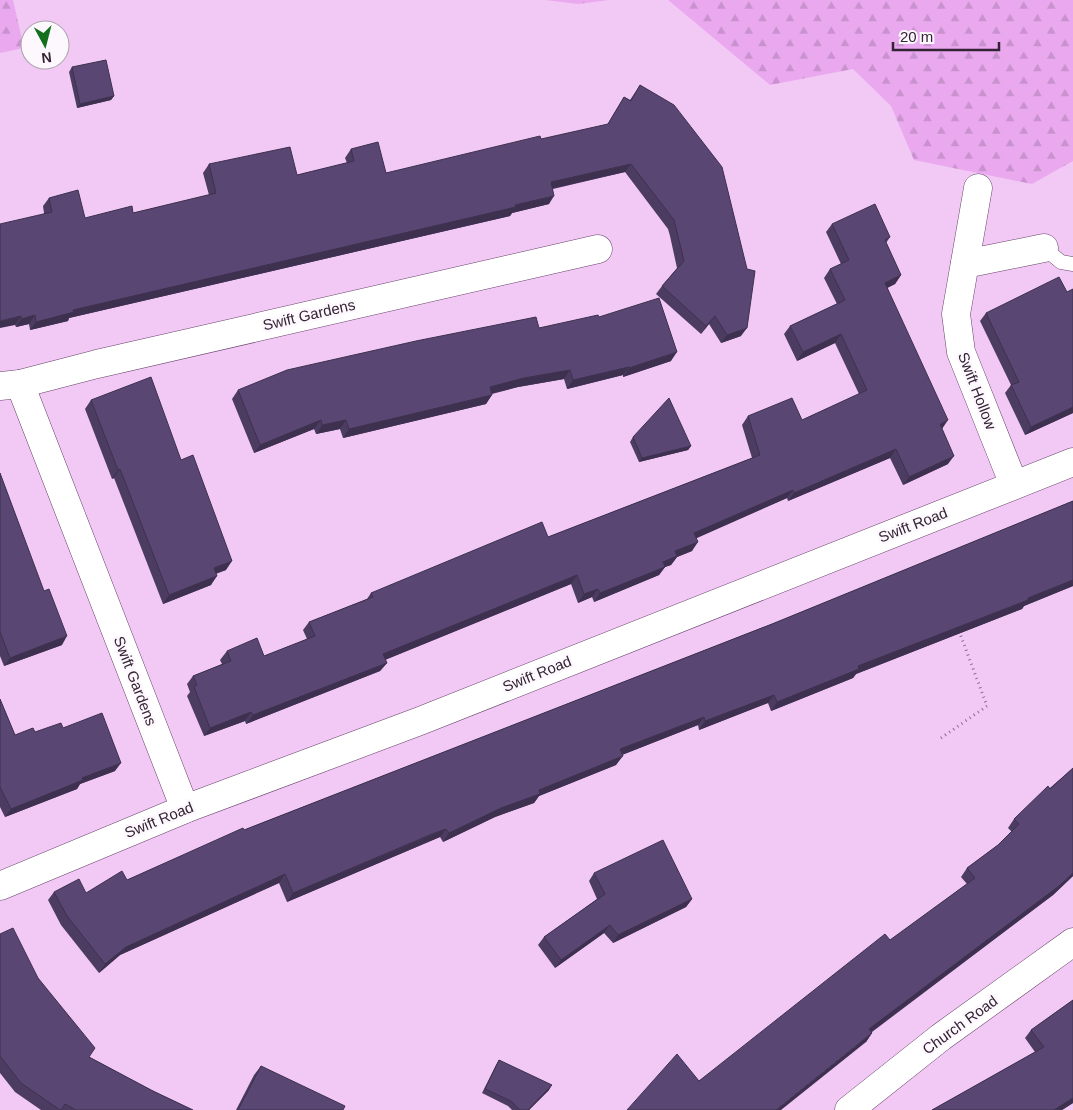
<svg xmlns="http://www.w3.org/2000/svg" width="1073" height="1110" font-family="Arial,sans-serif">
  <style>
    .forest { fill: url(#forest-firs) }
    .lines { fill: none; stroke-linecap: round; stroke-linejoin: round }
    .service-casing { stroke: #664369; stroke-width: 15 }
    .minor-casing { stroke: #664369; stroke-width: 29 }
    .path { stroke: #8b6f8d; stroke-width: 3; stroke-dasharray: 1 4; stroke-linecap: butt }
    .service { stroke: #fff; stroke-width: 14 }
    .minor { stroke: #fff; stroke-width: 28 }
    .wall { fill: #4d3c62 }
    .shaded-wall { fill: #3e3150 }
    .building { fill: #594672; stroke: #3e3150 }
    .labels { text-anchor: middle; stroke-width: 5; stroke-linejoin: round; paint-order: stroke }
    .street-label { font-size: 15px; fill: #332334; stroke: #fdf8fd }
  </style>
  <defs>
    <pattern id="forest-firs" width="22" height="20" patternUnits="userSpaceOnUse" patternTransform="scale(1.25)"><rect width="22" height="20" fill="#eaa9ef"/><path d="M5 1l3.5 6h-7zM16 11l3.5 6h-7z" fill="#c991ce"/></pattern>
  </defs>
  <rect width="100%" height="100%" fill="#f2c9f5"/>
  <g class="forest">
    <polygon points="0,0 13,0 24,48 0,53"/>
    <polygon points="545,0 609,0 578,4"/>
    <polygon points="668,0 1073,0 1073,161 1032,184 914,160 891,106 853,69 770,85"/>
  </g>
  <g class="lines">
    <g class="service-casing">
      <polyline id="service" points="1044,248 1061,262 1073,264"/>
    </g>
    <g class="minor-casing">
      <g id="minor">
        <polyline points="978,188 956,314 961,352 1014,485"/>
        <polyline points="965,264 1044,248"/>
        <polyline points="20,384 185,809"/>
        <polyline points="0,386 20,384 97,364 598,249"/>
        <polyline points="0,886 185,809 420,721 1073,462"/>
        <polyline points="849,1110 941,1037 1073,942"/>
      </g>
    </g>
    <polyline class="path" points="941,738 987,706 959,631"/>
    <use href="#service" class="service"/>
    <use href="#minor" class="minor"/>
  </g>
  <g class="wall">
    <polygon points="72,67 114,96 111,100 77,108 69,72"/>
    <polygon points="640,85 741,336 721,343 709,324 701,334 656,294 662,286 677,268 670,236 668,229 625,172 553,189 549,204 512,213 510,216 69,318 68,321 30,330 29,324 16,327 15,325 44,213 43,206 49,198 85,218 133,213 209,195 203,173 209,164 297,175 347,163 345,158 351,149 386,173 607,125 624,97 630,100"/>
    <polygon points="832,224 890,237 886,243 901,275 895,284 887,288 942,429 948,464 903,485 890,458 788,501 787,498 696,538 692,551 677,557 671,565 665,567 659,575 594,602 592,597 578,603 571,584 385,660 387,663 380,671 246,724 245,721 204,736 187,696 190,692 187,684 193,676 222,664 220,660 227,651 264,656 307,639 303,630 309,622 367,599 371,593 548,537 752,458 742,425 748,416 802,420 859,394 835,343 797,361 784,334 790,326 837,304 824,278 830,269 841,264 826,232"/>
    <polygon points="1073,289 1073,413 1025,435 1005,393 1011,385 980,321 986,313 1067,292"/>
    <polygon points="599,317 671,361 623,377 623,375 567,389 564,379 518,387 492,394 486,404 343,438 340,429 316,434 314,429 254,453 232,399 238,390 539,328"/>
    <polygon points="91,400 181,460 226,570 216,573 211,585 163,604 114,478 112,479 85,409"/>
    <polygon points="633,437 691,446 688,450 639,462 630,442"/>
    <polygon points="0,473 62,645 4,666 0,656"/>
    <polygon points="1073,501 1073,586 1024,606 1022,609 856,674 853,678 771,711 768,703 699,730 698,725 622,755 616,765 539,796 534,803 495,817 443,842 440,837 287,902 279,883 120,955 99,973 61,925 48,900 54,892 86,893 127,880 244,830 772,624"/>
    <polygon points="0,699 15,735 63,728 115,771 80,784 77,789 5,817 0,807"/>
    <polygon points="1073,768 1073,876 1053,895 872,1032 872,1033 866,1042 699,1081 967,884 961,877 967,868 998,845 1012,832 1008,828 1014,819"/>
    <polygon points="594,873 692,899 686,907 613,943 604,933 555,968 538,945 544,937 597,899 589,881"/>
    <polygon points="0,934 38,978 89,1057 153,1091 193,1110 41,1110 15,1092 0,1073"/>
    <polygon points="1073,1000 1073,1103 1062,1110 932,1110 1035,1052 1025,1038 1031,1030"/>
    <polygon points="499,1060 549,1090 529,1110 512,1110 508,1106 482,1093 496,1065"/>
    <polygon points="261,1066 343,1110 236,1110 254,1075"/>
  </g>
  <g class="shaded-wall">
    <polygon points="114,96 111,100 77,108 80,104"/>
    <polygon points="631,164 625,172 545,190 551,182"/>
    <polygon points="554,196 549,204 512,213 510,216 69,318 68,321 30,330 36,322 73,310"/>
    <polygon points="901,275 895,284 879,292 885,283"/>
    <polygon points="35,315 29,324 16,327 21,319"/>
    <polygon points="21,316 15,325 0,328 0,321"/>
    <polygon points="715,316 709,324 701,334 706,326"/>
    <polygon points="747,328 741,336 721,343 727,335"/>
    <polygon points="841,334 835,343 797,361 803,352"/>
    <polygon points="677,352 671,361 623,377 629,368"/>
    <polygon points="629,367 623,375 567,389 573,380"/>
    <polygon points="570,370 564,379 518,387 484,395 490,387 524,378"/>
    <polygon points="492,395 486,404 343,438 349,429"/>
    <polygon points="1073,407 1073,413 1025,435 1031,427"/>
    <polygon points="321,420 314,429 254,453 260,445"/>
    <polygon points="346,420 340,429 316,434 322,425"/>
    <polygon points="948,420 942,429 940,424"/>
    <polygon points="691,446 688,450 639,462 642,458"/>
    <polygon points="896,449 890,458 788,501 794,493"/>
    <polygon points="954,456 948,464 903,485 909,477"/>
    <polygon points="120,469 114,478 112,479 118,470"/>
    <polygon points="793,490 787,498 688,542 694,533"/>
    <polygon points="698,542 692,551 677,557 671,565 665,567 659,575 594,602 600,593 663,562 675,551"/>
    <polygon points="232,561 226,570 208,577 214,568"/>
    <polygon points="577,575 571,584 377,663 383,654"/>
    <polygon points="217,576 211,585 163,604 169,595"/>
    <polygon points="1073,580 1073,586 1024,606 1022,609 856,674 853,678 771,711 777,702 858,666"/>
    <polygon points="598,589 592,597 578,603 584,594"/>
    <polygon points="67,636 62,645 4,666 10,658"/>
    <polygon points="387,663 380,671 246,724 253,715"/>
    <polygon points="774,695 768,703 699,730 705,721"/>
    <polygon points="251,712 245,721 204,736 210,728"/>
    <polygon points="704,717 698,725 614,758 620,749"/>
    <polygon points="623,756 616,765 539,796 534,803 495,817 443,842 449,833 539,790"/>
    <polygon points="121,763 115,771 80,784 77,789 5,817 11,809 82,778"/>
    <polygon points="446,829 440,837 287,902 293,893"/>
    <polygon points="1073,873 1073,876 1053,895 863,1038 869,1029"/>
    <polygon points="285,874 279,883 120,955 99,973 105,964 126,947"/>
    <polygon points="692,899 686,907 613,943 618,935"/>
    <polygon points="610,925 604,933 555,968 561,960"/>
    <polygon points="872,1033 866,1042 781,1110 776,1110"/>
    <polygon points="552,1085 549,1090 529,1110 528,1110"/>
    <polygon points="1073,1098 1073,1103 1062,1110 1054,1110"/>
  </g>
  <g class="building">
    <polygon points="106,60 114,96 80,104 72,67"/>
    <polygon points="640,85 674,105 722,167 747,269 755,271 747,328 727,335 715,316 706,326 662,286 684,261 676,228 674,220 631,164 551,182 554,196 515,205 516,207 73,310 74,312 36,322 35,315 21,319 21,316 0,321 0,224 52,212 49,198 78,190 85,218 132,206 133,213 216,193 209,164 290,147 297,175 354,161 351,149 378,142 386,173 540,136 541,139 608,124 624,97 631,101"/>
    <polygon points="875,204 890,237 885,240 901,275 885,283 948,420 940,424 954,456 909,477 896,449 794,493 793,490 694,533 698,542 675,551 677,556 663,562 665,567 600,593 598,589 584,594 577,575 383,654 387,663 253,715 251,712 210,728 194,687 197,685 193,676 231,661 227,651 257,638 264,656 315,636 309,622 373,597 371,593 542,522 548,537 760,455 748,416 792,398 802,420 867,390 841,334 803,352 790,326 845,300 830,269 849,260 832,224"/>
    <polygon points="1059,277 1067,292 1073,289 1073,407 1031,427 1011,385 1019,382 986,313"/>
    <polygon points="659,298 677,352 629,368 629,367 573,380 570,370 524,378 490,387 492,395 349,429 346,420 322,425 321,420 260,445 238,390 287,370 416,341 536,317 539,328 598,315 599,317"/>
    <polygon points="151,377 181,460 193,455 232,561 214,568 217,576 169,595 120,469 118,470 91,400"/>
    <polygon points="669,398 691,446 642,458 633,437"/>
    <polygon points="0,473 44,591 49,589 67,636 10,658 0,632"/>
    <polygon points="1073,501 1073,580 1028,598 1028,600 858,666 859,669 777,702 774,695 705,721 704,717 620,749 623,756 539,790 540,794 501,808 449,833 446,829 432,834 293,893 285,874 126,947 105,964 67,916 54,892 79,879 86,893 122,871 127,880 243,828 244,830 772,624"/>
    <polygon points="0,699 15,735 33,728 35,732 61,723 63,728 102,713 121,763 82,778 83,780 11,809 0,787"/>
    <polygon points="1073,768 1073,873 1059,886 869,1029 872,1033 776,1110 627,1110 677,1054 699,1081 885,934 890,940 975,878 967,868 998,845 1019,824 1014,819 1048,786 1050,789"/>
    <polygon points="663,840 692,899 618,935 610,925 561,960 544,937 605,894 594,873"/>
    <polygon points="13,928 38,978 95,1048 89,1057 153,1091 193,1110 76,1110 65,1104 61,1110 60,1110 21,1083 0,1056 0,934"/>
    <polygon points="1073,1000 1073,1098 1054,1110 932,1110 1044,1047 1031,1030"/>
    <polygon points="499,1060 552,1085 528,1110 520,1110 511,1101 485,1089"/>
    <polygon points="261,1066 345,1106 343,1110 237,1110 239,1108"/>
  </g>
  <g class="labels">
    <g class="street-label">
      <text transform="translate(309 315) rotate(-13)" y="5">Swift Gardens</text>
      <text transform="translate(977 391) rotate(69)" y="5">Swift Hollow</text>
      <text transform="translate(913 525) rotate(-21)" y="5">Swift Road</text>
      <text transform="translate(537 674) rotate(-22)" y="5">Swift Road</text>
      <text transform="translate(135 681) rotate(69)" y="5">Swift Gardens</text>
      <text transform="translate(159 820) rotate(-22)" y="5">Swift Road</text>
      <text transform="translate(960 1025) rotate(-36)" y="5">Church Road</text>
    </g>
  </g>
  <g transform="translate(45 45) rotate(173)"><circle r="24" fill="#fdf8fd" stroke="#aca3ad"/>
  <path d="M0-4L9 19L0 12L-9 19Z" fill="#126f1c"/>
  <text y="-8" font-size="14" font-weight="bold" text-anchor="middle" fill="#332334">N</text>
  </g>
  <path d="M893 42v8h106v-8" fill="none" stroke="#332334" stroke-width="2.5"/>
  <text x="900" y="42" font-size="15" fill="#332334" stroke="#fdf8fd" stroke-width="4" paint-order="stroke">20 m</text>
</svg>
